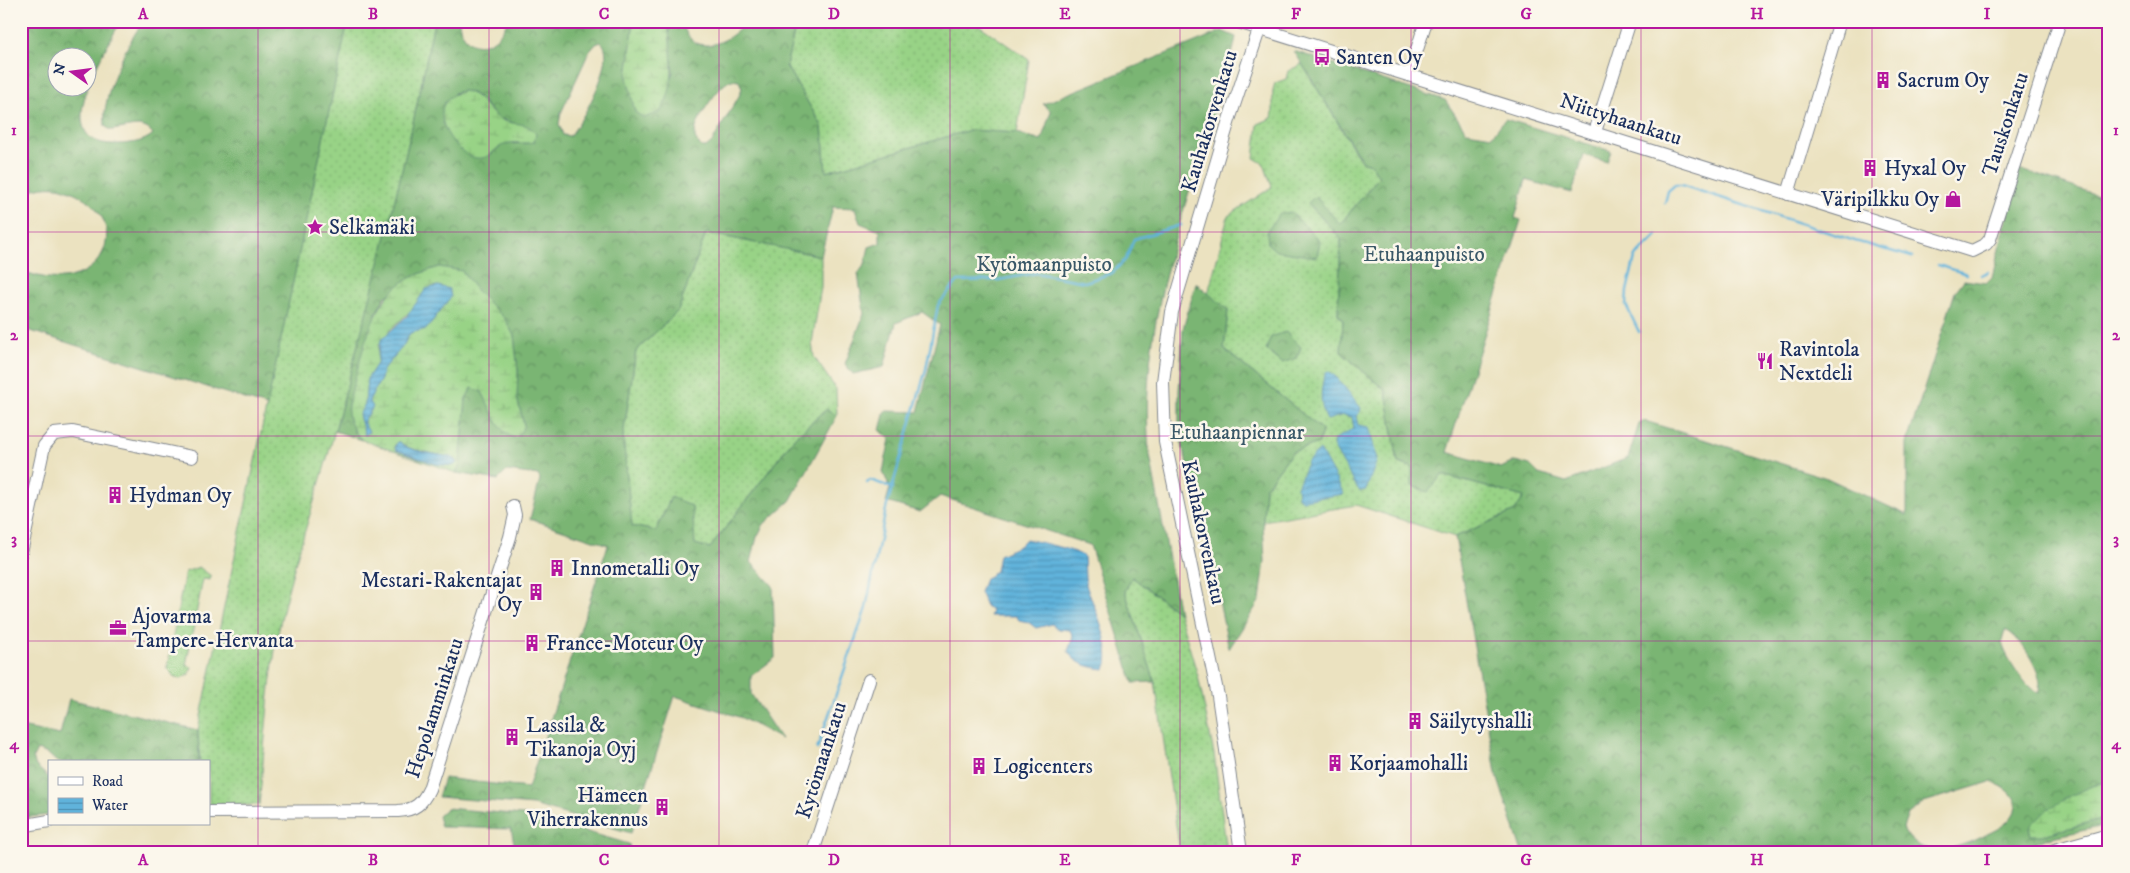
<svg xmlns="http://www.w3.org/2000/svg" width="2130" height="873" font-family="'IM FELL DW Pica',serif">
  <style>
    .grass { fill: url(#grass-dots); stroke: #5a8172 }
    .forest { fill: url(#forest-crowns); stroke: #4a7268; fill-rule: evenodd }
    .wetland { fill: url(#wetland-marsh); stroke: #5a8172; fill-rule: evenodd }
    .water { fill: url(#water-rules); stroke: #3e719c }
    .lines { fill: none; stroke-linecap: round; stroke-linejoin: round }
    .stream { stroke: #60b3db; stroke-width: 2.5 }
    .minor-casing { stroke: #83888f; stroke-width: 14 }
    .major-casing { stroke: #83888f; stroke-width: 18 }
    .minor { stroke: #fff; stroke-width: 12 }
    .major { stroke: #fff; stroke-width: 16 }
    .grid { fill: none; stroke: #b5179e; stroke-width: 1; stroke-opacity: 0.55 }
    .labels { text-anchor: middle; stroke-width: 5; stroke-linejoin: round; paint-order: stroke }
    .poi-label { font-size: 21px; fill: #1b2f5e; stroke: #fbf7ec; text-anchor: start }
    .street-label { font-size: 21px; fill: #1b2f5e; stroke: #fbf7ec }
    .park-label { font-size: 21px; fill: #3a5868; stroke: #fbf7ec }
    .neatline { fill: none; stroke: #b5179e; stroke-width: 2 }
    .grid-label { font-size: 16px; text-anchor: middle; font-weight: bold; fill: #b5179e }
  </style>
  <defs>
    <pattern id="grass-dots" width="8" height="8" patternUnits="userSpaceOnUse" patternTransform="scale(1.25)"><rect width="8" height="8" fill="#98d386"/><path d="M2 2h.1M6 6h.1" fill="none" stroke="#82b576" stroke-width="1.8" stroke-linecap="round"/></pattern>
    <pattern id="forest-crowns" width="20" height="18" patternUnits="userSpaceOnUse" patternTransform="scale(1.25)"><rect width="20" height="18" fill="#7ab573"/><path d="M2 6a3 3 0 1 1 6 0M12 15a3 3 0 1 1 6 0" fill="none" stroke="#639462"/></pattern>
    <pattern id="wetland-marsh" width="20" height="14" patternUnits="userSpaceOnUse" patternTransform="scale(1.25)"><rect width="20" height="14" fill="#98d386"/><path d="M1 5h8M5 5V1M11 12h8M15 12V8" fill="none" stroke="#82b576"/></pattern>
    <pattern id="water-rules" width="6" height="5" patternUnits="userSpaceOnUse" patternTransform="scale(1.25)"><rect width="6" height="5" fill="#60b3db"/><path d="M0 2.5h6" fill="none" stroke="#4e92b5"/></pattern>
  </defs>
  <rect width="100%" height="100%" fill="#fbf7ec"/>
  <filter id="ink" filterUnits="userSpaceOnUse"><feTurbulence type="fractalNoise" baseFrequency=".02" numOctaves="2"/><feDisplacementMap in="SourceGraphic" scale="10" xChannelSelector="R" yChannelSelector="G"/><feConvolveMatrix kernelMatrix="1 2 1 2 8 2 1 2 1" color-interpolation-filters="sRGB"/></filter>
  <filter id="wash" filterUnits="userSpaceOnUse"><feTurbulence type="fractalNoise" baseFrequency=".0096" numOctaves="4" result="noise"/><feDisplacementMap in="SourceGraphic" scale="20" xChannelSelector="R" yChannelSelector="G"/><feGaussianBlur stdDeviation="1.12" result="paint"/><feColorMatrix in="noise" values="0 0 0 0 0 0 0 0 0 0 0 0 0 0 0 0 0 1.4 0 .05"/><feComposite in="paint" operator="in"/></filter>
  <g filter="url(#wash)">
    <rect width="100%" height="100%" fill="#ebe2c0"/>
    <g class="grass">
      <path d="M348,21H434C408,159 372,295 335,430C315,505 283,588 273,664C266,711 264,759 259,805H209V762H200L198,730Z"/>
      <polygon points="797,21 973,21 1029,60 1017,133 970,130 826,172 822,126 786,66"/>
      <path d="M1302,64L1361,161L1371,164L1379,177L1340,224L1315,197L1308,203L1341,239L1338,314L1343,320L1341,352L1386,391L1398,463L1412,467L1428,491L1442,475L1524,497L1515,511L1455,537L1356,505L1263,521L1265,488L1292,452L1319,443L1322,430L1224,349L1228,310L1208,294L1228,216L1272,187L1264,164L1254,158L1258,124L1272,118C1275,105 1270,96 1275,83L1286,79L1288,71Z"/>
      <polygon points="706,233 821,256 821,287 812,343 814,357 836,389 837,416 827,409 795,437 710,548 694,544 691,506 671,497 656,531 631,526 623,436 636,351 678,311"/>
      <polygon points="199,567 211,576 210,580 203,579 186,665 192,667 189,674 181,679 174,677 167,668 185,572"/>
      <polygon points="1132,577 1179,613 1198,676 1214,754 1227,852 1180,852 1155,682 1125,591"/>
    </g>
    <g class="forest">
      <path d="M21,21H121C106,48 46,143 113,144C126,144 144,143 153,134C142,119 126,130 110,130L105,126C101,97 126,43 144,21H348L267,406L21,328V270C100,306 144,217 65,189C52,184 32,187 21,196ZM58,58H88V88H58Z"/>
      <path d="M434,21H459C463,54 497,51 507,21H634L627,77L673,74L668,21H682C691,61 729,44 747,21H797L786,66L822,126L826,172L970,130L1017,133L1041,141L1051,111L1043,104L1222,31L1236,37C1230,69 1218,100 1208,131C1176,234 1139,340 1149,450L1179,613L1132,577L1125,591L1155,682L1133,683L1090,545L940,496L920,512L886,502L890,488L883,472L890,439L880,430L885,411L918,412L940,325L922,312L896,323L884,367L853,374L845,364L864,314L858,274L865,264L869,247L880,243V231L860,223L855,208L833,207L821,256L706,233L678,311L636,351L623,436L632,526L656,531L671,497L692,506L695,544L710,548L795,437L827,409L837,416L790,501L764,524L757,537L751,562L773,586L775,658L751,676V694L781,739L742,718L675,696L631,833L533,805L438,797L444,778L528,788L608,545L530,519L540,479L538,475L507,471L498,480L456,473L460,464L466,398L472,388L480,389L489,404L524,425L517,398L518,371L514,336L505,319L477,291L462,271L439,267L419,274L385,297L376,313L348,405L354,431L362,440L335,431C371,295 408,159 434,21ZM601,42C619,57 582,121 570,136L563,135L559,124L561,113L589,52L596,44ZM731,80L739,81L742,88L739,96L712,142L706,147H702C698,143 694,140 695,134C695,120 719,85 731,80ZM463,91L472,93L481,99L497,118L514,123L528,143L503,144L489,156L454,93Z"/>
      <path d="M1294,51L1445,100L1467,132L1492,136L1505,119L1611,151L1607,162L1584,155L1572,193L1526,180L1515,218L1521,220L1447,452L1501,468L1515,461L1530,465L1539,474L1566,482L1628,458L1639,424L1645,421L1827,478L1907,515V442L1955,292L1964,280L1986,283L1992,277L2019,169L2109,199V781L2100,783L2029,828L2031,835H2042L2109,817V825L2048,838L2014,852H1522L1496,773L1455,537L1515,511L1524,497L1442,475L1428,492L1412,486V467L1398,463L1386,391L1341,352L1343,320L1338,314L1341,239L1308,203L1315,196L1340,224L1379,177L1371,164L1362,161ZM2005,630C2020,635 2047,679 2039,693C2027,690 2004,655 2002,642C2002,638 2004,634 2005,630ZM1990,782C2003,785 2022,797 2014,813C2008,825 1994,831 1983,836C1957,849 1919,862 1903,828L1908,814L1924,802Z"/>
      <polygon points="1291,212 1320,241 1317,257 1276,251 1268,244 1267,232 1279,214"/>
      <polygon points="1196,283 1228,310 1224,349 1322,430 1319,443 1292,452 1265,488 1263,521 1265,561 1260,600 1229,649 1204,529 1179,433 1179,391 1183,329"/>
      <polygon points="1286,332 1301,347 1297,358 1282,363 1266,350 1271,337"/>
      <polygon points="69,699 198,730 199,762 57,762 48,754 37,750 33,758 36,766 49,778 49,815 21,818 21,727 60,735"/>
      <polygon points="447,808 533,816 629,844 630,852 516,852 511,829 441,827 438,816"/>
    </g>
    <g class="wetland">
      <path d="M634,21H668V24C671,54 678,85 660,112L644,118L635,112L627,77Z"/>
      <path d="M463,91C481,94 484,107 497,117C509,127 527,119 536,134L534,142C524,145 512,140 503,145C493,150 489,160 476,158C452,153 420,102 463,91Z"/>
      <path d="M439,267L462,271L477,291L505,319L514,336L518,371L517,398L524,426L517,438C499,437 490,405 482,392L472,388L466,398L460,464L456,473L362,440C352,429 347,420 348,405C360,366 368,305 403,282C414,275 427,271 439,267ZM438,286L449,289L451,297L426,329L410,333L403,346L383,370L381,379L369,400L372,406L371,411L364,419L365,435L359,415L365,404L367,379L377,364L379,345L390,330L417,305L426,289ZM397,442L412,449L453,458L457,463L420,459L396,450L395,445Z"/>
      <path d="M2109,781V817L2042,835H2031L2029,828C2041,809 2087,785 2109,781Z"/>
    </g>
    <g class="water">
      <polygon points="438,286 449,289 451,297 426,329 410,333 403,346 383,370 381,379 369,400 373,407 363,422 369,432 365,435 359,415 365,404 367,379 377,364 381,340 407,316 426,289"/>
      <path d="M1329,371L1338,379L1361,408L1360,412L1356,416L1358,425L1369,427L1377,460L1366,490L1360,491L1358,489L1333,446L1334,440L1354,428L1352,417L1343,415L1327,420C1319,406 1320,387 1326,372Z"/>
      <path d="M397,442H400C406,452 441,454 453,458L457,463L453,466L436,464L396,450L395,447Z"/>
      <polygon points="1320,450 1344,494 1303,500 1298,497 1297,487 1308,461"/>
      <path d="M1026,539C1039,542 1077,550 1084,557C1085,567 1084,578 1087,588C1094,606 1115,652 1105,669C1092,668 1074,664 1068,651L1073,637L1070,630L1058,629L1052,624L1036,628L1028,622L1019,620L1016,616H990L992,611L986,606L980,592L985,579L996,571L999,555L1019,546Z"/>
    </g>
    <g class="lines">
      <g class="stream">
        <polyline points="1665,203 1668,191 1675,185 1681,185 1855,241 1912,257"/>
        <polyline points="1938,265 1967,274"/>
        <polyline points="1981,275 1988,272"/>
        <polyline points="1639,332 1626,305 1627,291 1635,257 1657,235"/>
        <polyline points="867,483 870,480 893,488"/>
        <polyline points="817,749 866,608 886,509 926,369 938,305 958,281 999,280 1036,273 1085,282 1112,273 1126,259 1134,239 1181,225"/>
      </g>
    </g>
  </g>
  <g filter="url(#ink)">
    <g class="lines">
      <g class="minor-casing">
        <g id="minor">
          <polyline points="1235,21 1972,251 1986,244 1990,239 2060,21"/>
          <polyline points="1409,75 1426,21"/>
          <polyline points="1595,132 1630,21"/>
          <polyline points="1788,194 1840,21"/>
          <polyline points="21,553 44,446 54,434 73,432 192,457"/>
          <path d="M209,812L398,811C415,810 422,804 429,789L510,537L515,515L513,506"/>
          <polyline points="21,826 49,821"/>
          <polyline points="813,852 869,680"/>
          <polyline points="1241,852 1218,696 1165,442 1163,382 1172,312 1229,120 1262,21"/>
        </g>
      </g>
      <g class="major-casing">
        <polyline id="major" points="2055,852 2109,837"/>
      </g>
      <use href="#minor" class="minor"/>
      <use href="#major" class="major"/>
    </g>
  </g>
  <path class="grid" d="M258,21V852M489,21V852M719,21V852M950,21V852M1180,21V852M1411,21V852M1641,21V852M1872,21V852M21,232H2109M21,436H2109M21,641H2109"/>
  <defs>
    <g id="bus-bare" transform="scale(1.35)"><path d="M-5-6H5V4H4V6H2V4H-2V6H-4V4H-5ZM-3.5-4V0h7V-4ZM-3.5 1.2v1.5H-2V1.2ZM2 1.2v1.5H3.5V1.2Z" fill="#b5179e" stroke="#fbf7ec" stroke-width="2.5" paint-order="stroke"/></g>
    <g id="building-bare" transform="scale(1.35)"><path d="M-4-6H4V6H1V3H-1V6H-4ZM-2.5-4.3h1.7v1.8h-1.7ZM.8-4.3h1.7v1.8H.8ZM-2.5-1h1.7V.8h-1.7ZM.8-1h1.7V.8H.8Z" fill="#b5179e" stroke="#fbf7ec" stroke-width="2.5" paint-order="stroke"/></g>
    <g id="shop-bare" transform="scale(1.35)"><path d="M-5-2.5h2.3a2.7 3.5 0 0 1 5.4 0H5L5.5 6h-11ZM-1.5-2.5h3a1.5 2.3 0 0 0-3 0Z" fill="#b5179e" stroke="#fbf7ec" stroke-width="2.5" paint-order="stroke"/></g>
    <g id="sight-bare" transform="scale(1.35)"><path d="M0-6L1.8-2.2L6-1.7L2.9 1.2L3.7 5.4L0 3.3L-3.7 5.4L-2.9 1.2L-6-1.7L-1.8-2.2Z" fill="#b5179e" stroke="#fbf7ec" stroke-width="2.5" paint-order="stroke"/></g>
    <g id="restaurant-bare" transform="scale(1.35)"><path d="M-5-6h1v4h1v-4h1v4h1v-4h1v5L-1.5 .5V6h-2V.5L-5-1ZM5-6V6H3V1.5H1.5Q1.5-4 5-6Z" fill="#b5179e" stroke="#fbf7ec" stroke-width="2.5" paint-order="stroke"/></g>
    <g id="office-bare" transform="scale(1.35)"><path d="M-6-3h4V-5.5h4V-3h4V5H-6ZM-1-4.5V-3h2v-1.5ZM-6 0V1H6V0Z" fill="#b5179e" stroke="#fbf7ec" stroke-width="2.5" paint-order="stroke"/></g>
  </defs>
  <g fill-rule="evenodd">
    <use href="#bus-bare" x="1322" y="57"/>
    <use href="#building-bare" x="1883" y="80"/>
    <use href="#building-bare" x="1870" y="168"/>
    <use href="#shop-bare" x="1953" y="199"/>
    <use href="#sight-bare" x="315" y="227"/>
    <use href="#restaurant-bare" x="1765" y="361"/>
    <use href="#building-bare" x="115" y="495"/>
    <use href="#building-bare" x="557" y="568"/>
    <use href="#building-bare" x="536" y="592"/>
    <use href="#office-bare" x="118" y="628"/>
    <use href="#building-bare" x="532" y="643"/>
    <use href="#building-bare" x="1415" y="721"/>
    <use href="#building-bare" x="512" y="737"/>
    <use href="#building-bare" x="1335" y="763"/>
    <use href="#building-bare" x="979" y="766"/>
    <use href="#building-bare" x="662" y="807"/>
  </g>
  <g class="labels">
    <g class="poi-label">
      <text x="1336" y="64">Santen Oy</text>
      <text x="1897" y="87">Sacrum Oy</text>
      <text x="1884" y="175">Hyxal Oy</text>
      <text x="1939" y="206" text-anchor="end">Väripilkku Oy</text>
      <text x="329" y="234">Selkämäki</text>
      <text x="1779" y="356">Ravintola<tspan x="1779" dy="24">Nextdeli</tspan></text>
      <text x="129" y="502">Hydman Oy</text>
      <text x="571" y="575">Innometalli Oy</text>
      <text x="522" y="587" text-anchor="end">Mestari-Rakentajat<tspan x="522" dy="24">Oy</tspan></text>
      <text x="132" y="623">Ajovarma<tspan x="132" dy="24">Tampere-Hervanta</tspan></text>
      <text x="546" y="650">France-Moteur Oy</text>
      <text x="1429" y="728">Säilytyshalli</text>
      <text x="526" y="732">Lassila &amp;<tspan x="526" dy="24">Tikanoja Oyj</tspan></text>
      <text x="1349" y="770">Korjaamohalli</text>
      <text x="993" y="773">Logicenters</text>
      <text x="648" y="802" text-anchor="end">Hämeen<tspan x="648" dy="24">Viherrakennus</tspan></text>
    </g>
    <g class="street-label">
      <text transform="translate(1621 119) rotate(18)" y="7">Niittyhaankatu</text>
      <text transform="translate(1209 121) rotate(-73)" y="7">Kauhakorvenkatu</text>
      <text transform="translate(2005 124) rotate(-72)" y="7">Tauskonkatu</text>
      <text transform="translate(1204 532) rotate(78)" y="7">Kauhakorvenkatu</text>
      <text transform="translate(434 708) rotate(-72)" y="7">Hepolamminkatu</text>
      <text transform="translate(821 760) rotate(-72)" y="7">Kytömaankatu</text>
    </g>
    <g class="park-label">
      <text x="1424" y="261">Etuhaanpuisto</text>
      <text x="1044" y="271">Kytömaanpuisto</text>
      <text x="1237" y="439">Etuhaanpiennar</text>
    </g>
  </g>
  <rect width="2130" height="873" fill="none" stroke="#fbf7ec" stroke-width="55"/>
  <rect x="48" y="760" width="162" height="65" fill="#fbf7ec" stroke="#a1a7b3"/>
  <rect x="58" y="777" width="25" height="8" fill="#ffffff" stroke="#a1a7b3"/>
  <text x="92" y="786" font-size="15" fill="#1b2f5e">Road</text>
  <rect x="58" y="798" width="25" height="15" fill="url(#water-rules)" stroke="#a1a7b3"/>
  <text x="92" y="810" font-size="15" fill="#1b2f5e">Water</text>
  <g transform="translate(72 72) rotate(284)"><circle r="24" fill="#fbf7ec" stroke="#a1a7b3"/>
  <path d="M0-4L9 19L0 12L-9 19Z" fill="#b5179e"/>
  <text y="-8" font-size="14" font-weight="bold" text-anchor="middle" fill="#1b2f5e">N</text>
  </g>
  <rect x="28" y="28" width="2074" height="818" class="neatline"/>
  <g class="grid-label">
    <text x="143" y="19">A</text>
    <text x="373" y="19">B</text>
    <text x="604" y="19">C</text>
    <text x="834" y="19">D</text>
    <text x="1065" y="19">E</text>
    <text x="1296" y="19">F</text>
    <text x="1526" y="19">G</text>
    <text x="1757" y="19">H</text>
    <text x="1987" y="19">I</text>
    <text x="14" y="135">1</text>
    <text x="2116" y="135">1</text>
    <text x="14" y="340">2</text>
    <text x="2116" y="340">2</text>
    <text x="14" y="544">3</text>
    <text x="2116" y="544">3</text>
    <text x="14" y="749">4</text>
    <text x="2116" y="749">4</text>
    <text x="143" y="865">A</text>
    <text x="373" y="865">B</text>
    <text x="604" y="865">C</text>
    <text x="834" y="865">D</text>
    <text x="1065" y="865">E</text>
    <text x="1296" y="865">F</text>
    <text x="1526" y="865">G</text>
    <text x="1757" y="865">H</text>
    <text x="1987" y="865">I</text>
  </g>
</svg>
